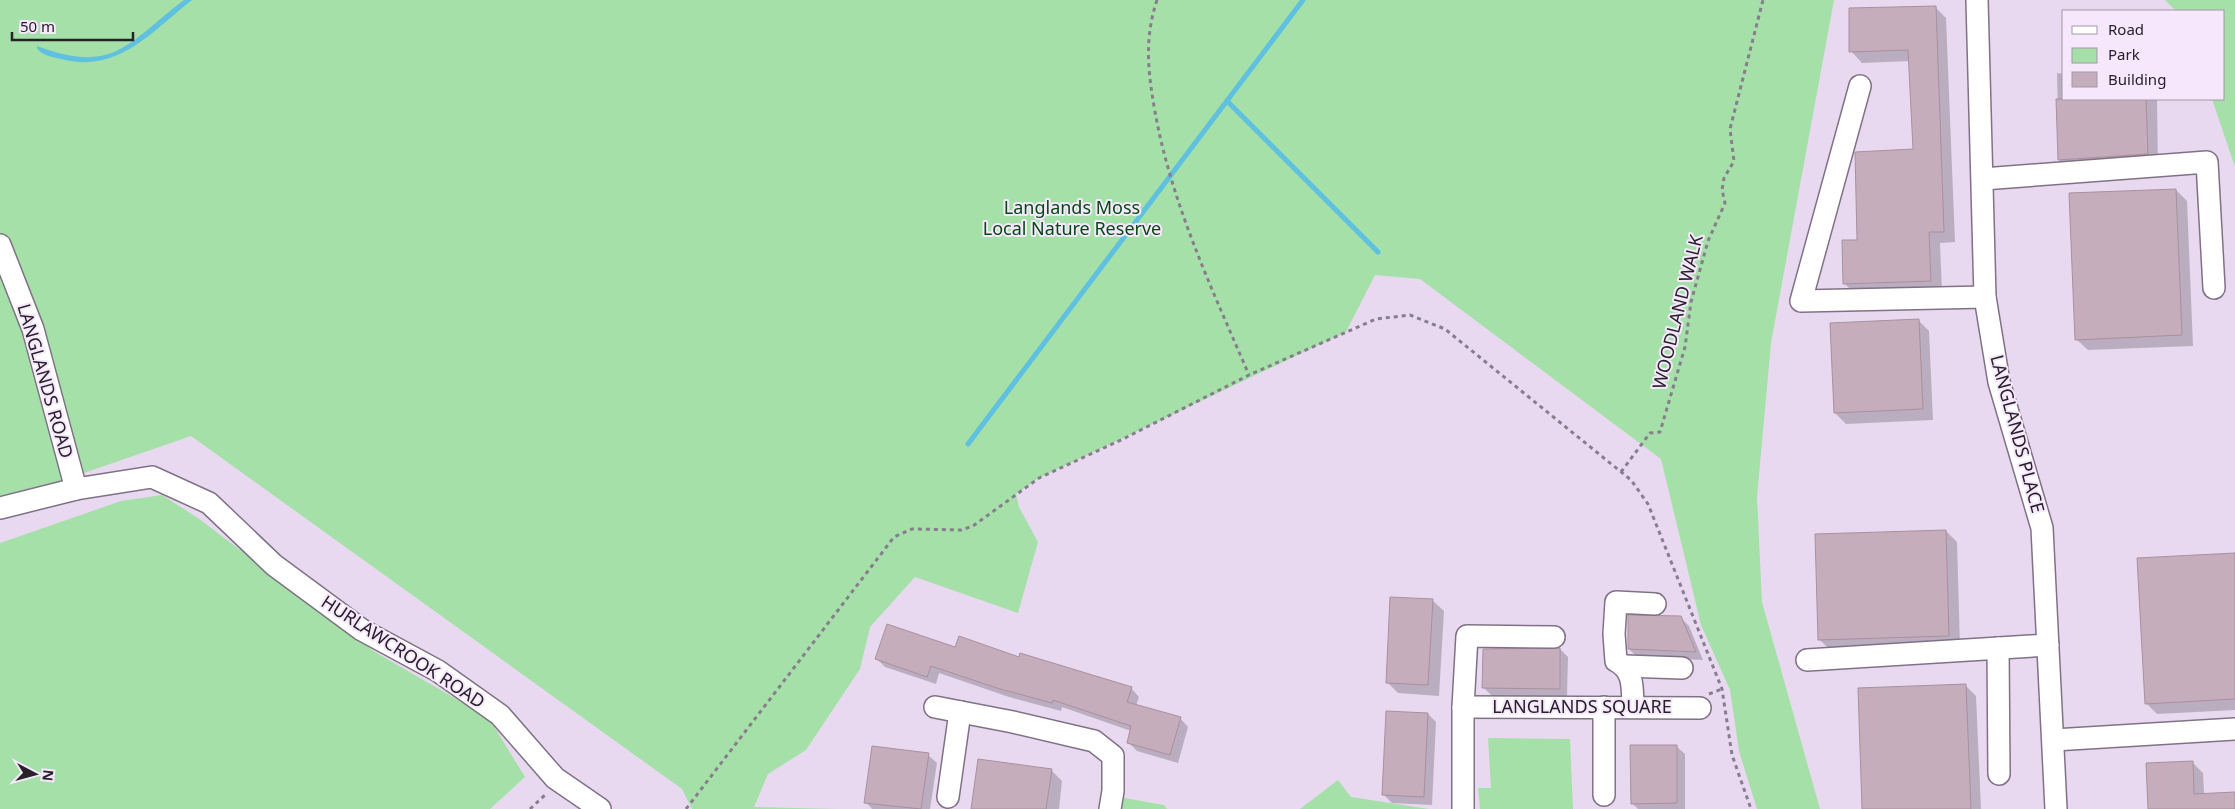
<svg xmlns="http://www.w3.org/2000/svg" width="2235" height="809" font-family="'Noto Sans',sans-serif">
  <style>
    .green { fill: #a5e0a9 }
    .water { fill: #5fc0e0 }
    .shadow { fill: #0003 }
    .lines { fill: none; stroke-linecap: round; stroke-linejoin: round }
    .stream { stroke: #5fc0e0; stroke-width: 5 }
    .building { fill: #c6adbc; stroke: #a8909e }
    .minor-casing { stroke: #807286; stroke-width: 24 }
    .path { stroke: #887d8d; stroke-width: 3; stroke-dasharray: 4 4; stroke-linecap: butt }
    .minor { stroke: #fff; stroke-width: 21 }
    .labels { text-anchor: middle; stroke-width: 4; stroke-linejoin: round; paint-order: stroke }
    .park-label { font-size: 18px; fill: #034813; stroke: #f7e7fd }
    .street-label { font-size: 18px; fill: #272129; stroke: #f7e7fd }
  </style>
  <rect width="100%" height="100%" fill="#e9d9f0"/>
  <g class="green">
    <polygon points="0,0 1834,0 1771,343 1757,497 1762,602 1820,809 1757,809 1739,751 1730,690 1701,625 1661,459 1420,279 1375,275 1346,332 1039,478 1016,494 1019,507 1038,542 1018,613 915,577 870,627 860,669 806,750 768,774 754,807 840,809 692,809 682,789 191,436 0,502"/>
    <polygon points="2165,0 2235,0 2235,167 2212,99 2224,99 2224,11 2176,11"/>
    <polygon points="162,495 198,518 375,652 489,718 525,777 490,809 0,809 0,543 121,501"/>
    <polygon points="1488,738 1570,739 1573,809 1480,809 1478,788 1491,788"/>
    <polygon points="1338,780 1351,797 1429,809 1300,809"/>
    <polygon points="1119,797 1164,805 1167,809 1119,809"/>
  </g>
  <path class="water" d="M184,0H192C151,32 118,74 61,59C52,57 41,55 37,48V46C115,75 127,43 184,0Z"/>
  <g class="shadow">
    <polygon points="1935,7 1946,18 1955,242 1940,243 1942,291 1856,295 1844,283 1858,241 1914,150 1910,61 1862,63 1851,51"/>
    <polygon points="2057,73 2064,74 2064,99 2157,99 2158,165 2070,171 2059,160"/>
    <polygon points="2176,190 2187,201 2193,346 2088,350 2076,339"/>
    <polygon points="1918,320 1929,331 1933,420 1846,424 1835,413"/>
    <polygon points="1946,531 1957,542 1960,646 1830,650 1819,639"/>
    <polygon points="2235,554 2235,710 2157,714 2146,703"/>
    <polygon points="1432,600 1444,611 1439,696 1398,693 1387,682"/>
    <polygon points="1680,617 1689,626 1703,660 1637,657 1629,649"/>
    <polygon points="956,649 1020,658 1131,688 1139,697 1136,706 1180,718 1188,727 1178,763 1137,751 1128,742 1131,731 1062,707 1061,711 1009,697 939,673 936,684 885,667 877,659"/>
    <polygon points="1560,649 1568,657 1567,697 1492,696 1484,688"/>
    <polygon points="1965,685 1976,696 1981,809 1864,809"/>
    <polygon points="1428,714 1436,722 1432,805 1392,803 1384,795"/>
    <polygon points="1676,746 1685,754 1685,809 1638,809 1632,803"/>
    <polygon points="928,755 937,763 930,809 872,809 866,802"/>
    <polygon points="2192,762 2203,773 2204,794 2235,793 2235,809 2149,809"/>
    <polygon points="1051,770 1062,781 1059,809 973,809"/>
  </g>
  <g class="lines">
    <g class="stream">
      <polyline points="1227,101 1378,252"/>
      <polyline points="968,444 1303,0"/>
    </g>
  </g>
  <g class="building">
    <polygon points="1936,6 1944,232 1929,232 1931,281 1843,284 1842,240 1857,240 1855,152 1913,149 1908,50 1849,52 1849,8"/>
    <polygon points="2056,99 2146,99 2148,154 2058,160"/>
    <polygon points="2176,189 2182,335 2075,340 2069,193"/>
    <polygon points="1919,319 1923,409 1834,413 1830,323"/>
    <polygon points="1946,530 1949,636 1818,640 1815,534"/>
    <polygon points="2235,553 2235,699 2145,704 2137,558"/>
    <polygon points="1390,597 1433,599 1428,685 1386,683"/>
    <polygon points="1628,615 1681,616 1696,652 1628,649"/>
    <polygon points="887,624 955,647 959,636 1019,657 1020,653 1132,687 1127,702 1181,717 1170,755 1127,743 1131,726 1053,700 1052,703 1000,689 931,666 927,677 875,659"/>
    <polygon points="1560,648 1560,689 1482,688 1483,649"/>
    <polygon points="1966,684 1971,809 1862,809 1858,688"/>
    <polygon points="1386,711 1428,713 1424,797 1382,795"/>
    <polygon points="1630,745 1677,745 1677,803 1631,804"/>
    <polygon points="872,746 929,753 921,809 864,803"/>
    <polygon points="978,759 1052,769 1046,809 971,809"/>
    <polygon points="2193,761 2194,794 2235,792 2235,809 2148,809 2146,763"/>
  </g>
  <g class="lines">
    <g class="minor-casing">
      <g id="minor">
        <polyline points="1977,0 1985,297 1999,382 2042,528 2056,809"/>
        <polyline points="1860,86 1801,301 1985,297"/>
        <polyline points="1983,179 2207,162 2214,288"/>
        <polyline points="0,245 33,329 76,489"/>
        <polyline points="0,508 76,489 152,477 209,503 274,565 362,630 438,671 500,715 555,778 600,809"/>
        <polyline points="1998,648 1999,774"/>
        <polyline points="1807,660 2048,645"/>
        <polyline points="1625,666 1682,668"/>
        <polyline points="935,707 1013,722 1094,741 1113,756 1113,791 1110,809"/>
        <polyline points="1463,707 1700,708"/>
        <polyline points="1604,707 1604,795"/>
        <path d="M1633,707C1632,689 1635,671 1616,661L1614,634L1616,602L1655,604"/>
        <polyline points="2054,740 2235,729"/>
        <polyline points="948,797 960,712"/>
        <polyline points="1463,809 1463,707 1467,636 1554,637"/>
      </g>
    </g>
    <g class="path">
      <path d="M1157,0C1144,39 1148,72 1155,112C1172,205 1212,289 1249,375"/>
      <polyline points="1621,472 1650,433 1660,432 1685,347 1691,302 1708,241 1725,203 1722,190 1724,178 1734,161 1730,129 1763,0"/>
      <polyline points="1709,694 1722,689"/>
      <polyline points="530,809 546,794"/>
      <polyline points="686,809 894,537 912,529 961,530 973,526 1039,478 1123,439 1249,375 1376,319 1410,315 1445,329 1631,480 1648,504 1722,689 1732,755 1751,809"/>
    </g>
    <use href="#minor" class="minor"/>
  </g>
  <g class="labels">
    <g class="park-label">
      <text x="1072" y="214">Langlands Moss<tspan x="1072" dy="21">Local Nature Reserve</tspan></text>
    </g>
    <g class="street-label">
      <text transform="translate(1678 312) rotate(-76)" y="6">WOODLAND WALK</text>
      <text transform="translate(45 381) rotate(74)" y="6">LANGLANDS ROAD</text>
      <text transform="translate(2017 434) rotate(75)" y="6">LANGLANDS PLACE</text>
      <text transform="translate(403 652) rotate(33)" y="6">HURLAWCROOK ROAD</text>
      <text x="1582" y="713">LANGLANDS SQUARE</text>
    </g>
  </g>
  <rect x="2062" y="10" width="162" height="90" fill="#f7e7fd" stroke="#a498a8"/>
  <rect x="2072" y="26" width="25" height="8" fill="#ffffff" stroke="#a498a8"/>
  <text x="2108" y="35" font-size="15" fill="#272129">Road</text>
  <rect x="2072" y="48" width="25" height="15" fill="#a5e0a9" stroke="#a498a8"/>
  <text x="2108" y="60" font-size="15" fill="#272129">Park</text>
  <rect x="2072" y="72" width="25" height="15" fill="#c6adbc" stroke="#a498a8"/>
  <text x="2108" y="85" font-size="15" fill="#272129">Building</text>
  <g transform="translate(35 774) rotate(96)" stroke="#f7e7fd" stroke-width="4" paint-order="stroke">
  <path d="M0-4L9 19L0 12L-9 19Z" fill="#272129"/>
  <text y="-8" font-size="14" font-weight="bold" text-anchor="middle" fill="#272129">N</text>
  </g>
  <path d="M12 32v8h121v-8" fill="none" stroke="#272129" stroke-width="2.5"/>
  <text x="20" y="32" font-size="15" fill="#272129" stroke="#f7e7fd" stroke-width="4" paint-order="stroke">50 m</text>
</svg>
